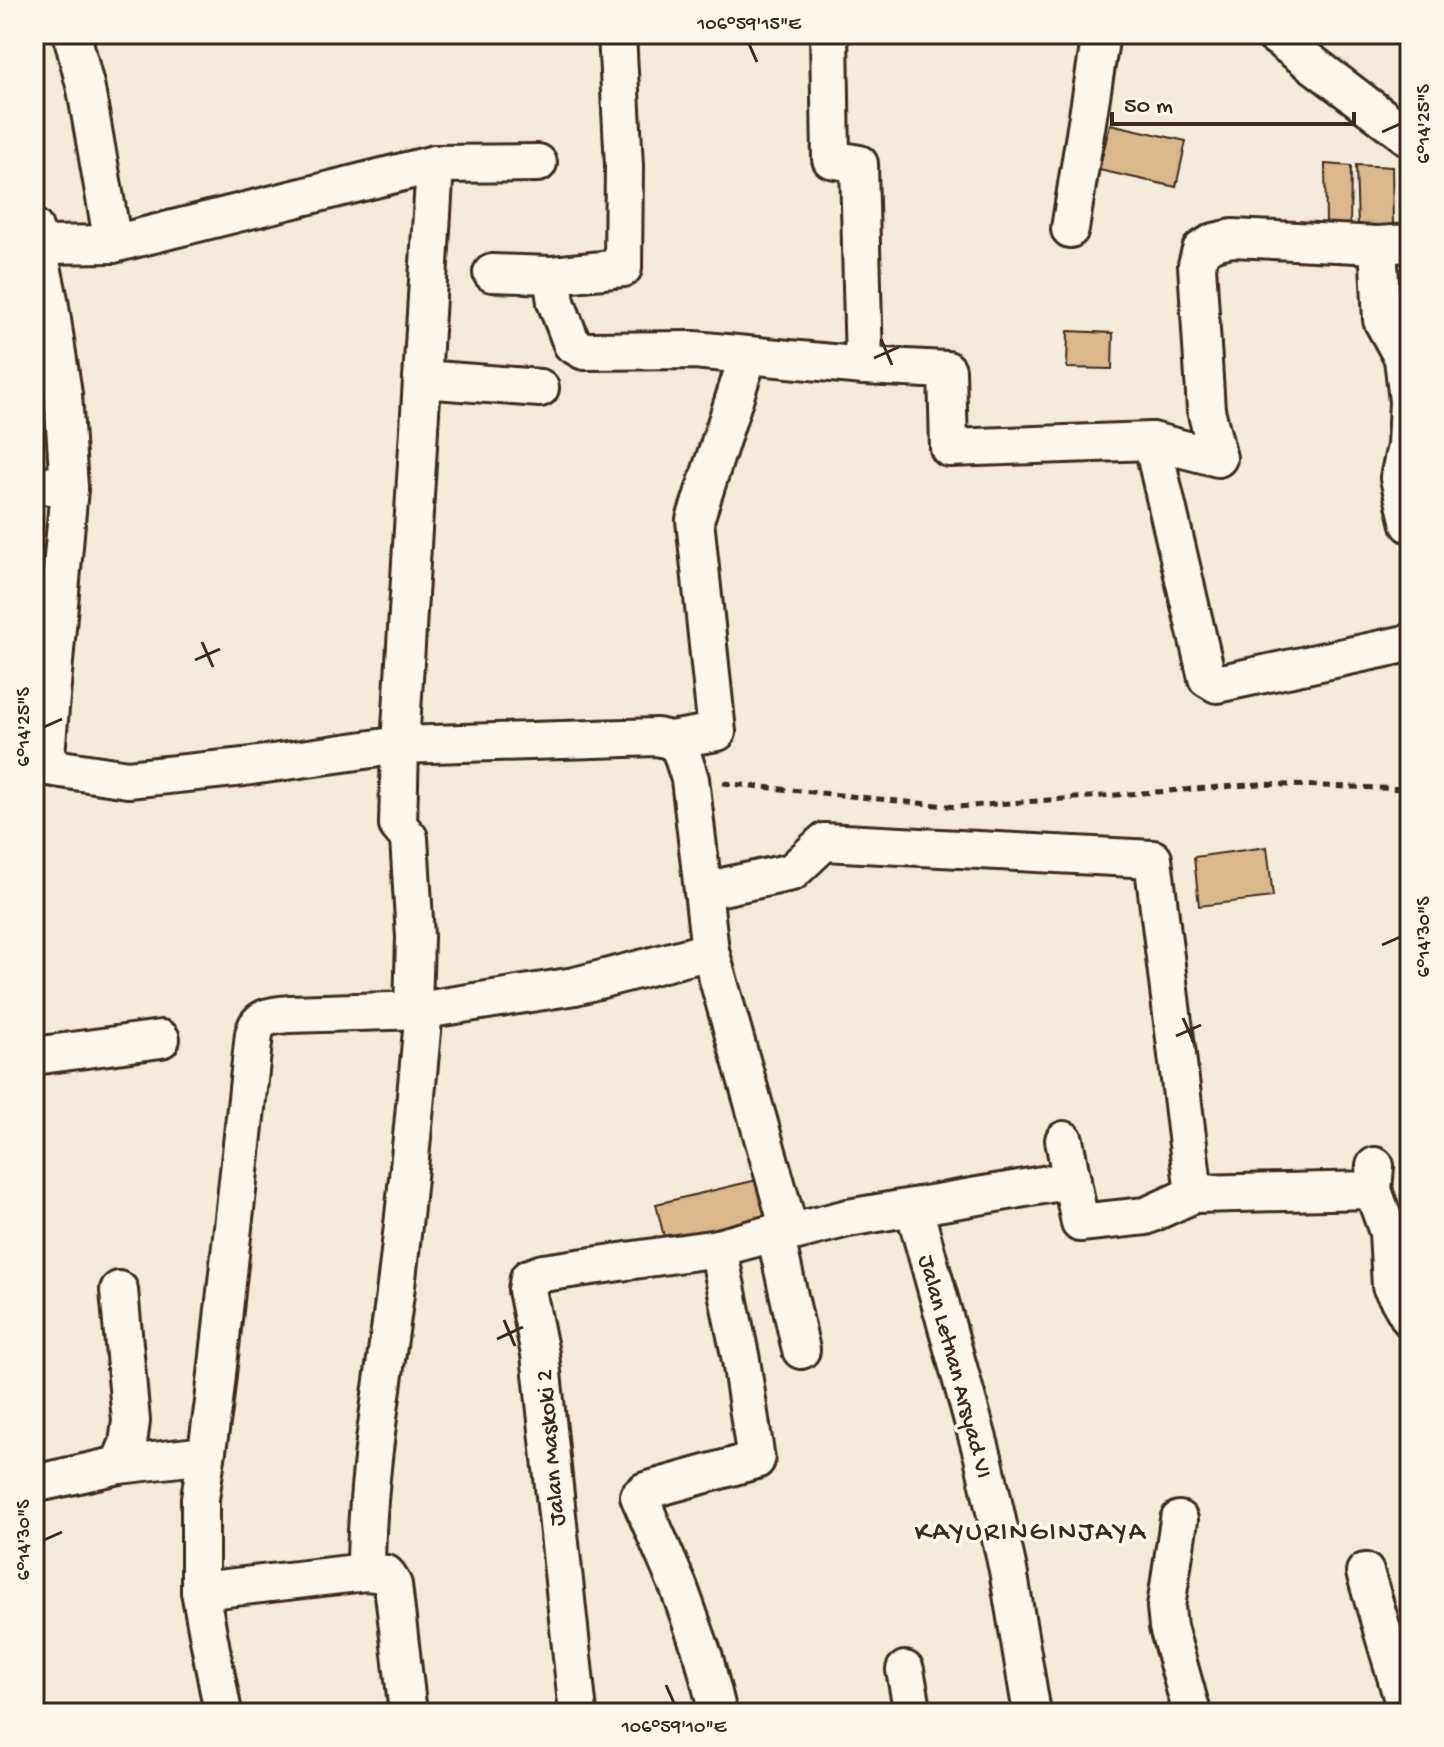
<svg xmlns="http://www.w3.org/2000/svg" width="1444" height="1747" font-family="'Gochi Hand',sans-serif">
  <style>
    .building { fill: #dab78c; stroke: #3b2a1e; stroke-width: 2 }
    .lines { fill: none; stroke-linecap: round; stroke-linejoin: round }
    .minor-casing { stroke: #3b2a1e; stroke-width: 42 }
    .path { stroke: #3b2a1e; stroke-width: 5; stroke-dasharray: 8 6; stroke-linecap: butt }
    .minor { stroke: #fbf7ec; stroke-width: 36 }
    .ticks { fill: none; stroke: #3b2a1e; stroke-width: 3 }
    .labels { text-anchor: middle; stroke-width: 7; stroke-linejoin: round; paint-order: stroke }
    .street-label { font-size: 24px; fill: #3b2a1e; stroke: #fbf7ec }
    .quarter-label { font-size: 28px; letter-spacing: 2px; fill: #3b2a1e; stroke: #fbf7ec }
    .neatline { fill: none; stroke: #3b2a1e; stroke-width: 3 }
    .ticks-label { font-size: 20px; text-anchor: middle; fill: #3b2a1e }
  </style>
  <rect width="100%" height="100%" fill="#f4ead9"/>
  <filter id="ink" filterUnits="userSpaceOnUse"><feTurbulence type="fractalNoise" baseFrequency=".0125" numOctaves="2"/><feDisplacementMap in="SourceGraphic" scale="16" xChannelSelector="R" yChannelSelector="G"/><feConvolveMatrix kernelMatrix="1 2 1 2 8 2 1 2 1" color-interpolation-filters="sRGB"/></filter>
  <g filter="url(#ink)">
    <g class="building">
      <polygon points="1110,124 1186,141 1176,187 1099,170"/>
      <polygon points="1325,164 1351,166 1350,228 1326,224"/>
      <polygon points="1356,165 1392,167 1393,229 1358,226"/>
      <polygon points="1068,331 1113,333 1112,369 1067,368"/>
      <polygon points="1267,847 1273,897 1199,906 1194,857"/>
      <polygon points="757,1180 767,1224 667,1249 656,1204"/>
    </g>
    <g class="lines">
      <g class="minor-casing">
        <g id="minor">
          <polyline points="72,34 86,89 113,244"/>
          <polyline points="617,34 624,166 623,268 552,275 556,302 570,339 572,344 584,351 694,350 864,366 947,370 949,448 1152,441 1218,458 1206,410 1197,265 1201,250 1214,242 1232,238 1378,245 1410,243"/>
          <polyline points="829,34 831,159 859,164 864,366"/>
          <polyline points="1273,34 1410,138"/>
          <polyline points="34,228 49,300 63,394 69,488 45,766"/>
          <polyline points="1070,229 1101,34"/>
          <polyline points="38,245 113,244 435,164 538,163"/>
          <polyline points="1378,245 1382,320 1403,358 1408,401 1406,446 1399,478 1410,524"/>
          <polyline points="492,273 552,275"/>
          <polyline points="422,379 540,388"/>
          <polyline points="1152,441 1207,678 1217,684 1410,643"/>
          <polyline points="34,484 69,488"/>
          <polyline points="670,740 680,748 690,779 710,951 789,1229 797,1231 848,1218 1072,1180"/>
          <polyline points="34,765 128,779 244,767 400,745 657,737 670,740 717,732 695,520 748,356"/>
          <polyline points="703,891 792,872 824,842 1153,859 1194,1194 1373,1190 1375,1166"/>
          <polyline points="413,1010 415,937 409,838 398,825 400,745 435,164"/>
          <polyline points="34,1056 161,1039"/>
          <polyline points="1064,1140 1080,1223 1146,1216 1194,1194"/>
          <polyline points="1373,1190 1388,1232 1391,1286 1410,1319"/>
          <polyline points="914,1208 983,1457 1008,1570 1032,1713"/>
          <polyline points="775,1233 801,1350"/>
          <polyline points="119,1465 206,1455"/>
          <polyline points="34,1484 119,1465 128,1444 131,1421 119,1290"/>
          <polyline points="1179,1520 1166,1607 1168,1627 1192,1713"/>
          <path d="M366,1572C366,1479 383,1387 395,1294C407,1200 415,1105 424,1010"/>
          <polyline points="1365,1572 1407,1713"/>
          <polyline points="200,1591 366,1572 386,1574 393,1585 408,1713"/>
          <polyline points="905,1670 913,1713"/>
          <path d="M223,1713L200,1591V1499L214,1402L254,1034C258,1015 273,1016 289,1014L424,1010L575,986L710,951"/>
          <polyline points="578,1713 540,1354 527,1290 529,1278 543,1273 718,1248"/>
          <polyline points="718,1713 704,1658 679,1588 639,1496 645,1491 756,1460 741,1360 718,1248 789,1229"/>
        </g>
      </g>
      <polyline class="path" points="723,783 957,807 1261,784 1410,789"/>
      <use href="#minor" class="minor"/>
    </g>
  </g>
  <path class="ticks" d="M749,44L757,62M1382,132L1400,124M881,339L892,365M874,358L899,347M202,642L213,667M195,660L220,649M44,727L62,719M1382,945L1400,937M1183,1018L1194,1043M1176,1036L1201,1025M504,1320L515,1346M497,1339L523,1327M44,1540L62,1532M666,1685L674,1703"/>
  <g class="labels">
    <g class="street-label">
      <text transform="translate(957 1366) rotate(75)" y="8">Jalan Letnan Arsyad VI</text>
      <text transform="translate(549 1448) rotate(-95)" y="8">Jalan Maskoki 2</text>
    </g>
    <g class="quarter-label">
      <text x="1031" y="1539">KAYURINGINJAYA</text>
    </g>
  </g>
  <rect width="1444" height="1747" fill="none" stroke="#fbf7ec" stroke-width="88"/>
  <path d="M1112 112v12h242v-12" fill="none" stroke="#3b2a1e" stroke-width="4"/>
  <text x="1124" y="112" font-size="24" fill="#3b2a1e" stroke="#fbf7ec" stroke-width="6" paint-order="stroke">50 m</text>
  <rect x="44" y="44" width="1356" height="1659" class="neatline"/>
  <g class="ticks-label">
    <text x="749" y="29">106°59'15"E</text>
    <text transform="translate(1422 124) rotate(-90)" y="7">6°14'25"S</text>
    <text transform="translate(22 727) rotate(-90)" y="7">6°14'25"S</text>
    <text transform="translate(1422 937) rotate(-90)" y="7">6°14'30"S</text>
    <text transform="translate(22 1540) rotate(-90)" y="7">6°14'30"S</text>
    <text x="674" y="1732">106°59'10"E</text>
  </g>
</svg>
